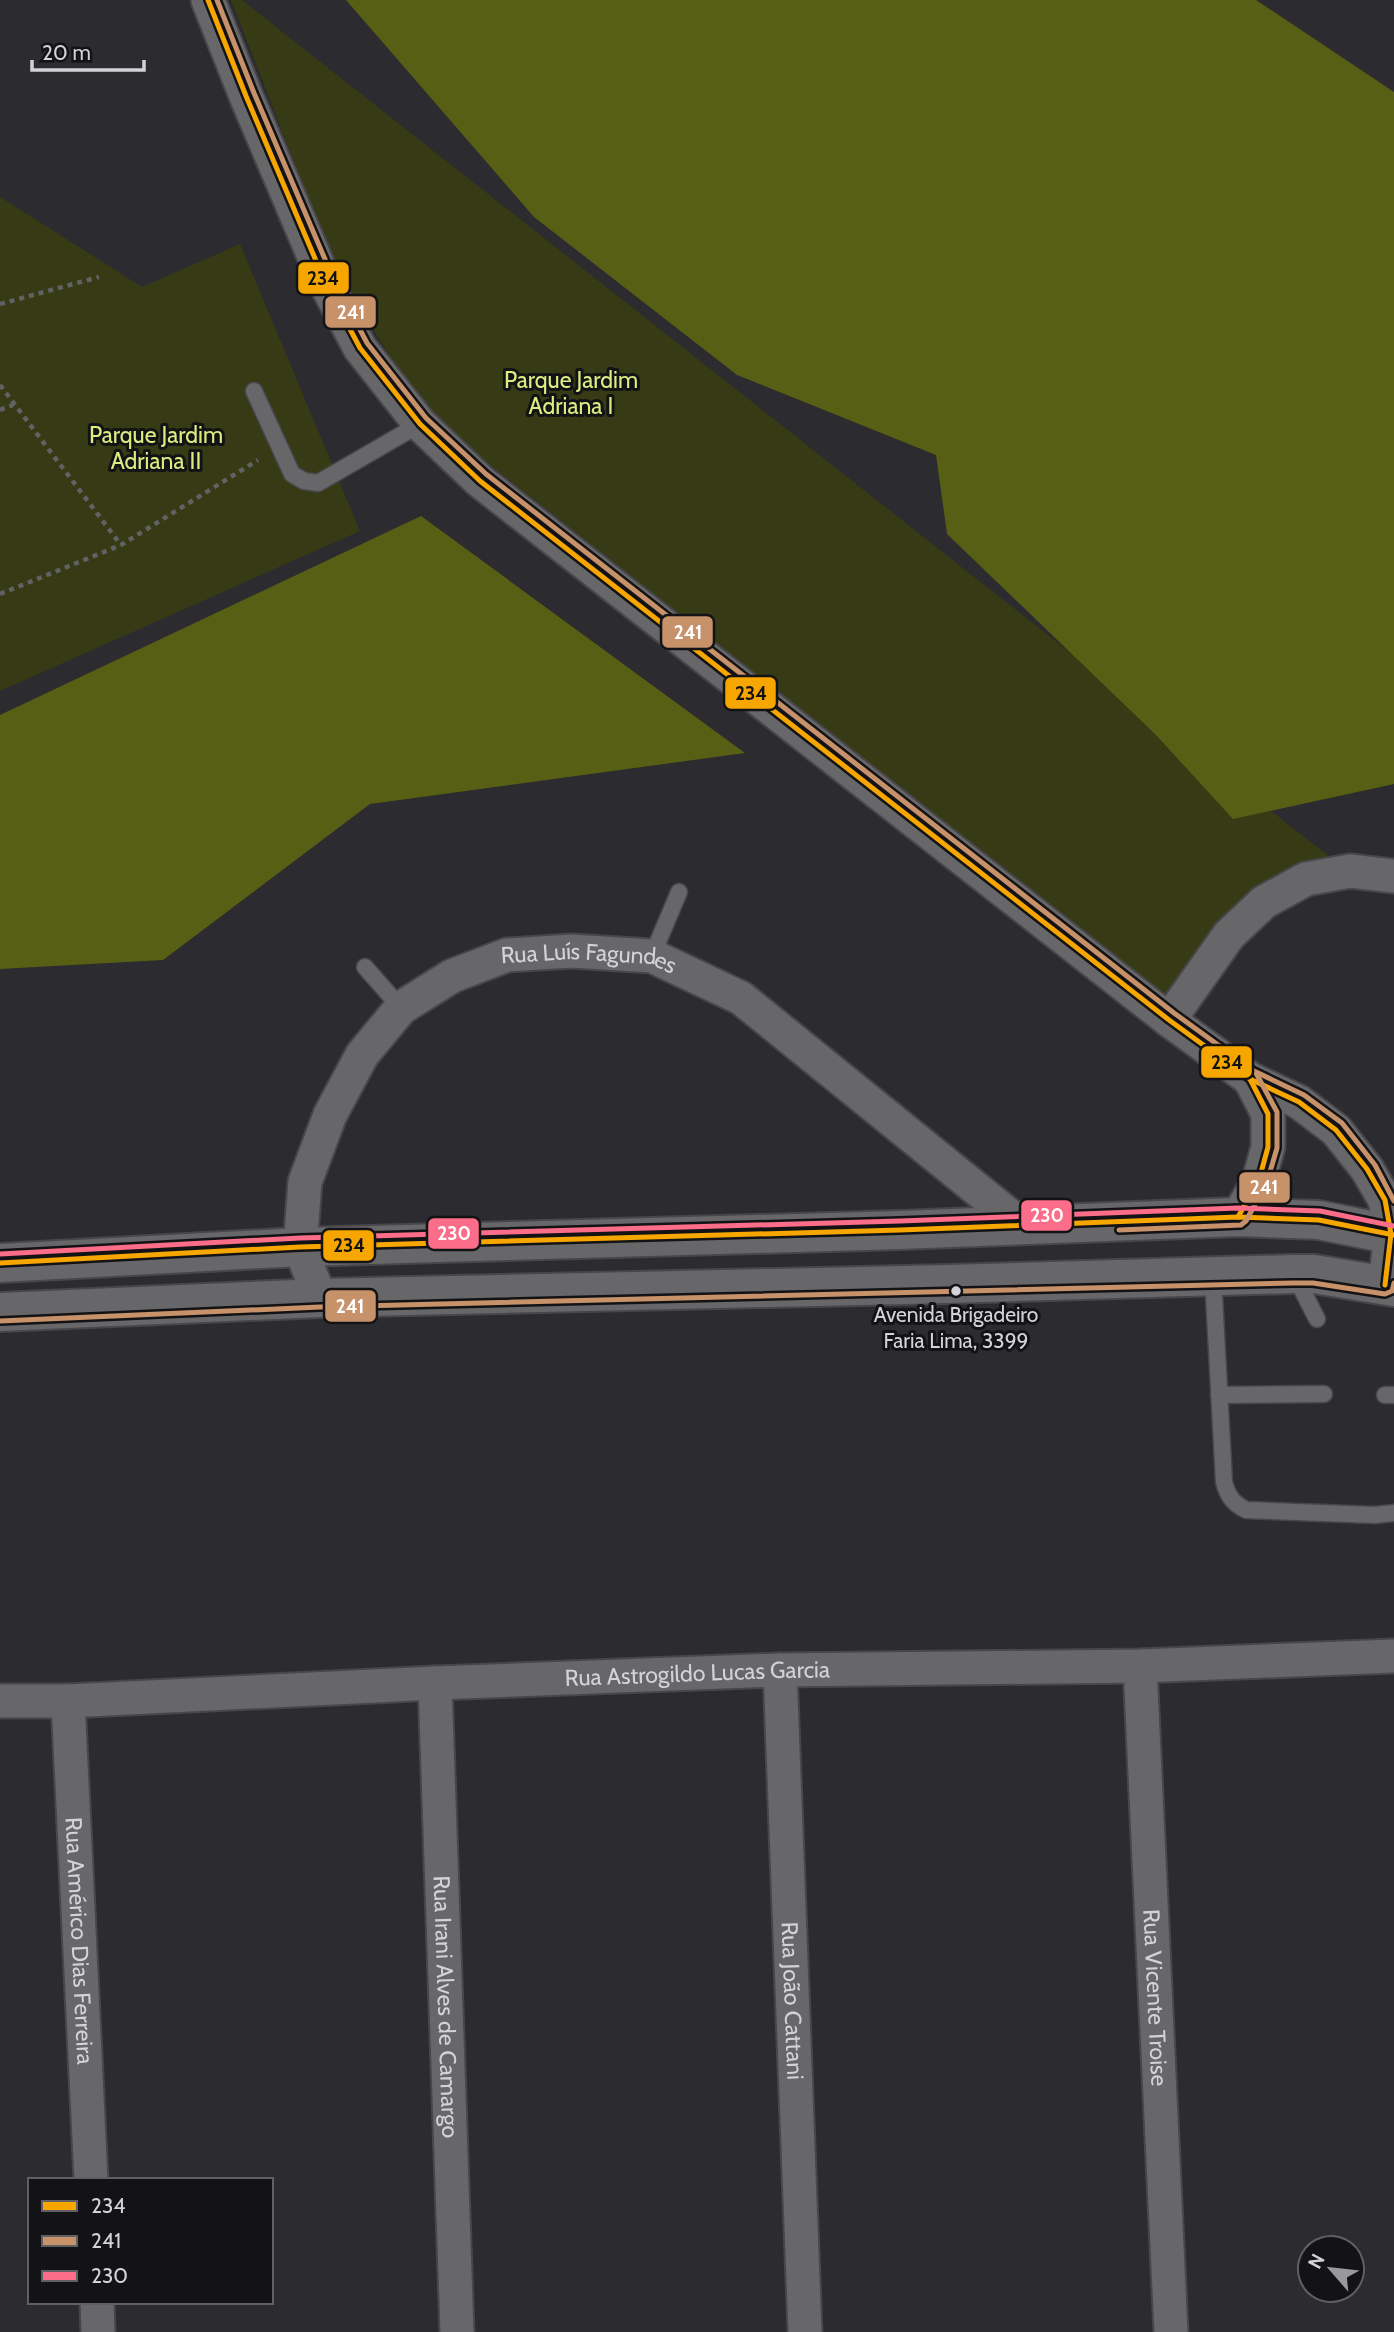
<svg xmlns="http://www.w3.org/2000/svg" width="1394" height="2332" font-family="Cabin,sans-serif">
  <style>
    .green { fill: #363b15 }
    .forest { fill: #565f14 }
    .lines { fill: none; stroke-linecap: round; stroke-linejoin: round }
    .service-casing { stroke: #47464a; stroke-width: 19 }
    .minor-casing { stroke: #47464a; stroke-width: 37 }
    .secondary-casing { stroke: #47464a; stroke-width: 42 }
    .path { stroke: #626164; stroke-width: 4.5; stroke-dasharray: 5 5; stroke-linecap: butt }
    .service { stroke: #676669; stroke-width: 16 }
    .minor { stroke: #676669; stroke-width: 33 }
    .secondary { stroke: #676669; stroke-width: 38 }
    .bus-1-casing { stroke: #131316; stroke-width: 10 }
    .bus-2-casing { stroke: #131316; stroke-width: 10 }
    .bus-3-casing { stroke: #131316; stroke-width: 10 }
    .bus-1 { stroke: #f7a600; stroke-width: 5 }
    .bus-2 { stroke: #c7916a; stroke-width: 5 }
    .bus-3 { stroke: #fb6d88; stroke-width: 5 }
    .bus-dot { fill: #d4d2d8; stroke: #131316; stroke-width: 2.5 }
    .labels { text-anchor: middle; stroke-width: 6; stroke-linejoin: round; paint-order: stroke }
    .bus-label { font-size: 21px; fill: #d4d2d8; stroke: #131316 }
    .park-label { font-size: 23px; fill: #dcec80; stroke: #131316 }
    .street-label { font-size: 23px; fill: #d4d2d8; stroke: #131316 }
    .line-badge { stroke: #131316; stroke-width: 2.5 }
    .badge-label { font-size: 19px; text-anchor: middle; font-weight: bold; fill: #fff }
    .pale-badge-label { font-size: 19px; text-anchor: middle; font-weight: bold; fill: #111 }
  </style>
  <rect width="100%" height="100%" fill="#2c2b2f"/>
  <g class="green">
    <polygon points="231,0 242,0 1336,862 1166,997 429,417 338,275"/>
    <polygon points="0,197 142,287 240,244 360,531 0,691"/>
  </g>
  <g class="forest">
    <polygon points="346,0 1256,0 1394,92 1394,784 1233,819 1156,735 947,534 936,455 737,375 534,217"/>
    <polygon points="421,516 745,753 370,804 163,960 0,969 0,715"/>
  </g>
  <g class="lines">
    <g class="service-casing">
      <g id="service">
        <polyline points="254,391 292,474 304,481 318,483 420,424"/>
        <polyline points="652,956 679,892"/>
        <polyline points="365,967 401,1008"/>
        <polyline points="1295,1276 1317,1319"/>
        <path d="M1213,1277L1224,1482C1228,1497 1233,1503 1246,1510L1375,1515L1394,1513"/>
        <polyline points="1219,1395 1324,1394"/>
        <polyline points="1385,1395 1394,1395"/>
      </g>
    </g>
    <g class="minor-casing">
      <g id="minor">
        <polyline points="208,0 246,96 325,282 360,348 420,424 480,481 1169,1020 1250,1079 1299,1102 1336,1130 1367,1169 1385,1200 1391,1234 1385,1285"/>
        <polyline points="1169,1020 1229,935 1264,902 1306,879 1350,871 1394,876"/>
        <polyline points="1238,1217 1259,1180 1268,1147 1268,1114 1250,1079"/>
        <path id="s1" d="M320,1298L300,1247L305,1182L330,1115L362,1055L401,1008L452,976L507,955L571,951L652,956L741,998L1020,1224"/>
        <path id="s2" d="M1140,1666L1171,2332"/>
        <path id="s3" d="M780,1670L805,2332"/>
        <path id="s4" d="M435,1683L457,2332"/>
        <path id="s5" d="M0,1701H68L435,1683L780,1670L1140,1666L1394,1656"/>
        <path id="s6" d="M68,1701L91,2180"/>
        <polyline points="97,2302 98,2332"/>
      </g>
    </g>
    <g class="secondary-casing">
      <g id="secondary">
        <polyline points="0,1263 300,1247 900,1230 1238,1217 1319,1220 1394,1235"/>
        <polyline points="0,1312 320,1298 948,1284 1293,1274 1314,1274 1394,1287"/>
      </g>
    </g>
    <g class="path">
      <polyline points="0,304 99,277"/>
      <polyline points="0,385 121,545"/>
      <polyline points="0,410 13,405"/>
      <polyline points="0,594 121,545 258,460"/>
    </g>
    <use href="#service" class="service"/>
    <use href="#minor" class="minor"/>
    <use href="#secondary" class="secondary"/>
    <g class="bus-1-casing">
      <g id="bus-1">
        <polyline points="208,0 246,96 325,282 360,348 420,424 480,481 1169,1020 1250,1079 1299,1102 1336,1130 1367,1169 1385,1200 1391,1234 1385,1285"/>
        <polyline points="1215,1053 1250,1079 1268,1114 1268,1147 1259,1180 1238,1217"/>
        <polyline points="0,1263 300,1247 900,1230 1238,1217 1319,1220 1394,1235"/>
      </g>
    </g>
    <g class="bus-2-casing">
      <g id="bus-2">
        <polyline points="217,0 254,93 333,278 367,343 426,418 486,474 1174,1013 1254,1071 1304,1095 1342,1123 1375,1165 1394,1201"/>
        <polyline points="1119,1230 1241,1225 1246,1221 1267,1182 1277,1148 1277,1112 1256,1073 1220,1046"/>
        <polyline points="0,1321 320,1307 1293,1283 1313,1283 1385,1294 1392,1291 1394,1283"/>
      </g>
    </g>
    <g class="bus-3-casing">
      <polyline id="bus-3" points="0,1254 300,1238 900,1221 1238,1208 1320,1211 1394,1226"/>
    </g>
    <use href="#bus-1" class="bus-1"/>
    <use href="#bus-2" class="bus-2"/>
    <use href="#bus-3" class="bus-3"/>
  </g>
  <circle class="bus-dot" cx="956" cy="1291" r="6"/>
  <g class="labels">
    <g class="bus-label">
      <text x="956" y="1322">Avenida Brigadeiro<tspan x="956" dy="26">Faria Lima, 3399</tspan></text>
    </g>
    <g class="park-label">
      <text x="571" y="388">Parque Jardim<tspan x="571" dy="26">Adriana I</tspan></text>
      <text x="156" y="443">Parque Jardim<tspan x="156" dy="26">Adriana II</tspan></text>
    </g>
    <g class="street-label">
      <text dy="8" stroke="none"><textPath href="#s1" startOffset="522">Rua Luís Fagundes</textPath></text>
      <text dy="8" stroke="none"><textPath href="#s5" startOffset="698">Rua Astrogildo Lucas Garcia</textPath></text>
      <text dy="8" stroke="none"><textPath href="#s6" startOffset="240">Rua Américo Dias Ferreira</textPath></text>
      <text dy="8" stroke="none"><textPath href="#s2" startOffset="332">Rua Vicente Troise</textPath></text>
      <text dy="8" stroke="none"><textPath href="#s3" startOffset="331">Rua João Cattani</textPath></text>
      <text dy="8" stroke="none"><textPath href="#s4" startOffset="324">Rua Irani Alves de Camargo</textPath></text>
    </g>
  </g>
  <g class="line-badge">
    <rect x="297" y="261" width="53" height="34" rx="7" fill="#f7a600"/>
    <rect x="324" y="295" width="53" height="34" rx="7" fill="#c7916a"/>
    <rect x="661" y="615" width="53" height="34" rx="7" fill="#c7916a"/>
    <rect x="724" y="676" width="53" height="34" rx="7" fill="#f7a600"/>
    <rect x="1200" y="1045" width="53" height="34" rx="7" fill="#f7a600"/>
    <rect x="1238" y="1171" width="53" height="33" rx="7" fill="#c7916a"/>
    <rect x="1020" y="1199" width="53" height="33" rx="7" fill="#fb6d88"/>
    <rect x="427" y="1217" width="53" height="33" rx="7" fill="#fb6d88"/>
    <rect x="322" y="1229" width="53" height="33" rx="7" fill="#f7a600"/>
    <rect x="324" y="1289" width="53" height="34" rx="7" fill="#c7916a"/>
  </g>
  <g class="badge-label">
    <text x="351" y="319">241</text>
    <text x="688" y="639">241</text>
    <text x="1264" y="1194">241</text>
    <text x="1047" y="1222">230</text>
    <text x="454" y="1240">230</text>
    <text x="350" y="1313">241</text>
  </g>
  <g class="pale-badge-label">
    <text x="323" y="285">234</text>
    <text x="751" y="700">234</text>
    <text x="1227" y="1069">234</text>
    <text x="349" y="1252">234</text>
  </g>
  <rect x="28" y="2178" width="245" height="126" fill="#131316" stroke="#605f64" stroke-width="2"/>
  <rect x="42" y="2201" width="35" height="10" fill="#f7a600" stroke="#605f64" stroke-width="2"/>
  <text x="91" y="2213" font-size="21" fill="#d4d2d8">234</text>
  <rect x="42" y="2236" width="35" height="10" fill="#c7916a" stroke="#605f64" stroke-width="2"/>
  <text x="91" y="2248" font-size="21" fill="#d4d2d8">241</text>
  <rect x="42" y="2271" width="35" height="10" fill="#fb6d88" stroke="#605f64" stroke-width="2"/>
  <text x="91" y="2283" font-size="21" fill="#d4d2d8">230</text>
  <g transform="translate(1331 2269) rotate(298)"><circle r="33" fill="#131316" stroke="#605f64" stroke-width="2"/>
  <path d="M0-5L12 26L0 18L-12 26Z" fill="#99989d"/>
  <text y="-10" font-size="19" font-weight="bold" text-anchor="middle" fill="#d4d2d8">N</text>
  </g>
  <path d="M32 60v10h112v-10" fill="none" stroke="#d4d2d8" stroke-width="3.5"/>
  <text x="42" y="60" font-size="21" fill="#d4d2d8" stroke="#131316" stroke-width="5" paint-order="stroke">20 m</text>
</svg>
